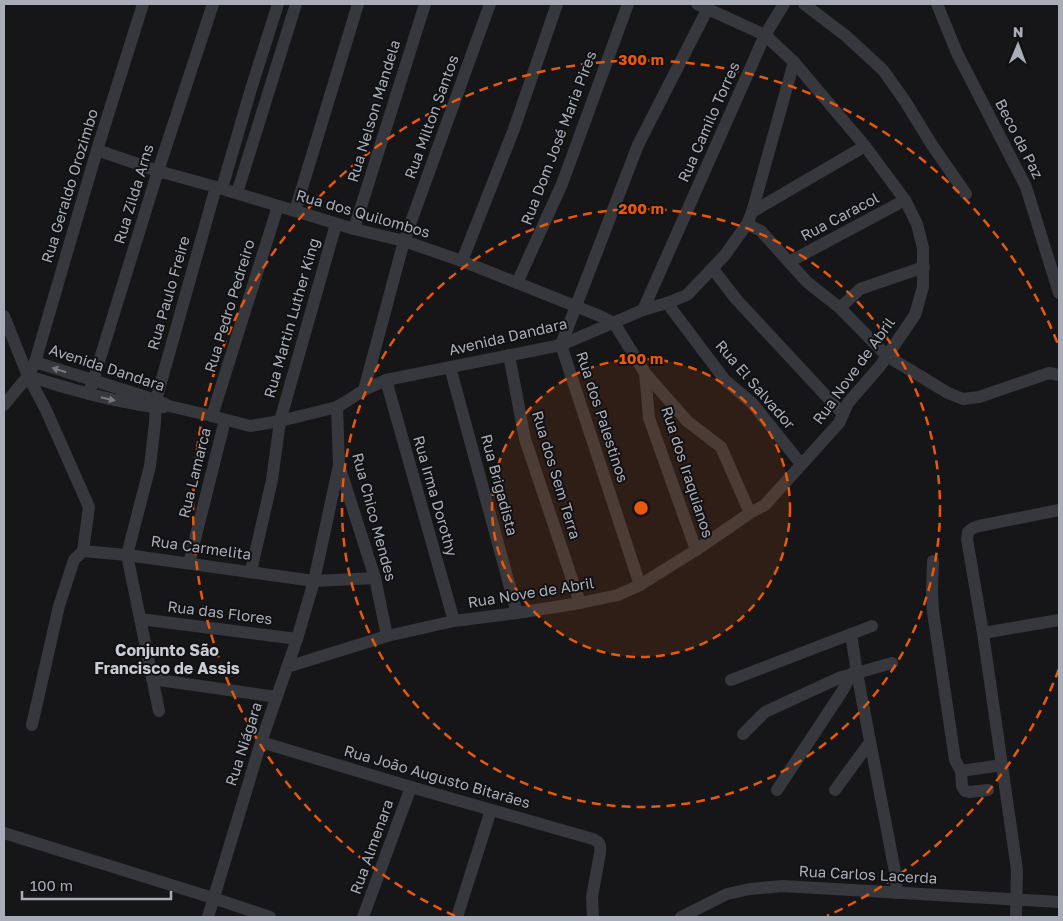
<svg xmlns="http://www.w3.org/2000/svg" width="1063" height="921" font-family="'Golos Text',sans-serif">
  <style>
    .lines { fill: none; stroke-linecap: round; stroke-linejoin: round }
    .minor { stroke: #37383d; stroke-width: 12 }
    .oneway { fill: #757881 }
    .ring { fill: none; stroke: #e8590c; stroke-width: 2.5; stroke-dasharray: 9 6 }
    .labels { text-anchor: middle; stroke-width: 4; stroke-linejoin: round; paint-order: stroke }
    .street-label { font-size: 15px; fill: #a8adb8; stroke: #111113 }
    .neighbourhood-label { font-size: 16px; font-weight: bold; fill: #c9ccd4; stroke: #111113 }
    .centre { fill: #e8590c; stroke: #111113; stroke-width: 2.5 }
    .ring-label { font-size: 15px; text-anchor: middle; font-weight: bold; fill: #e8590c; stroke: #111113; stroke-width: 4; stroke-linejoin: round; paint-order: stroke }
  </style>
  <rect width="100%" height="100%" fill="#161618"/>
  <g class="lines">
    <g class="minor">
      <polyline points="804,4 846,36 883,70 905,101 932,145 966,194"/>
      <polyline points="937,4 957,53 1026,187 1059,293"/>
      <polyline points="97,150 158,171 216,187 354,229 404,241 462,261 600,316 614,323 645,373 649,418 696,550"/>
      <polyline points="222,188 251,89 278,4"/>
      <polyline points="237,193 296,4"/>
      <polyline points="295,211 358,4"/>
      <polyline points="752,212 865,146"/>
      <polyline points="747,224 761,231 807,282 840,308 887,356 948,393 963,399 979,397 1049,373 1059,375"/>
      <polyline points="354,229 425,4"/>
      <polyline points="462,261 514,129 557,4"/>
      <polyline points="789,262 905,200"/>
      <polyline points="713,269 736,299 843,414"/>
      <polyline points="517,283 562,184 628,4"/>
      <polyline points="667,303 725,380 752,403 801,464"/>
      <polyline points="840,308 860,289 924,267"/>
      <polyline points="643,310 765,35 784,4"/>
      <polyline points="4,316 28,376 46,410 89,507 83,551 74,560 59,606 32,725"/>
      <polyline points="509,355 525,439 580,603"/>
      <polyline points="35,362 156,400 169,406 212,416 250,426 280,421 337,407 347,401 364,390 386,380 561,345 643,310 667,303 687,295 725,255 747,224 752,212 794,62"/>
      <polyline points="450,367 517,613"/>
      <polyline points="645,373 687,421 721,447 750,513"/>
      <path d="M28,376C60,386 92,396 125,402C138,405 151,408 164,407"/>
      <polyline points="386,380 454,621"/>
      <polyline points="364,390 404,241 490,4"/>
      <polyline points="89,394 158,171 213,4"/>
      <polyline points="4,405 28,376 35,362 97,150 143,4"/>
      <polyline points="337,407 339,465 375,578 387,636"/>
      <polyline points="212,416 278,206"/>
      <polyline points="83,551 127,555 314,581 375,578"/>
      <polyline points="933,561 932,592 933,612 955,760 961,771 1002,765"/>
      <polyline points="189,563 225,420"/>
      <polyline points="251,571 272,480 280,421 336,224"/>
      <polyline points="640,585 561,345 638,145 708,8"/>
      <polyline points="140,619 297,639"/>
      <polyline points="983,633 1059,620"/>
      <polyline points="851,634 857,673 892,663"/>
      <polyline points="287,667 387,636 454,621 517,613 580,603 618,595 640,585 696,550 750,513 765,505 839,423 848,403 880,366 915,315 923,287 923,248 917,224 905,200 865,146 794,62 765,35 697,4"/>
      <polyline points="152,679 277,697"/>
      <polyline points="731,680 872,626"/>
      <polyline points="159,711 127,555 150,466 155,423 156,400 216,187"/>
      <polyline points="743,734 765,712 841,677 857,673 895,872 897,893"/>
      <path d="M261,742L411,787L593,839C600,842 601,845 600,853L592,897L593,917"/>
      <polyline points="961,771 962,786 965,791 969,792 988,790"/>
      <polyline points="777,790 843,690 851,674"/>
      <polyline points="835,790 870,742"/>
      <polyline points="4,833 213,898 270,917"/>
      <polyline points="208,917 261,742 297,639 314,581 339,465"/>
      <polyline points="363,917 411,787"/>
      <polyline points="457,917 491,810"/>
      <polyline points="681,917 727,894 750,889 782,886 1059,902"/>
      <polyline points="1016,917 1017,870 983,633 967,539 968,532 973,528 979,526 1059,510"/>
    </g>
  </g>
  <defs><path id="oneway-solid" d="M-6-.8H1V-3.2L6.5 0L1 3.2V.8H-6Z" transform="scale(1.25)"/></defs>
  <g class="oneway">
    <use href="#oneway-solid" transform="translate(59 370) rotate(-163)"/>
    <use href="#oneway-solid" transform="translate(108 399) rotate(13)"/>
  </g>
  <circle cx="641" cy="508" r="149" fill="#e8590c" fill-opacity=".12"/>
  <g class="ring">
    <circle cx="641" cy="508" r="149"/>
    <circle cx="641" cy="508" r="299"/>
    <path d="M1059 669A448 448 0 0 1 827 916M455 916A448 448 0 1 1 1059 347"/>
  </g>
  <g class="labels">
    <g class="street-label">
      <text transform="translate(374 111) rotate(-73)" y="5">Rua Nelson Mandela</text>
      <text transform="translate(432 117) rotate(-70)" y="5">Rua Milton Santos</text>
      <text transform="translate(709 122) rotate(-66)" y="5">Rua Camilo Torres</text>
      <text transform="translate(559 138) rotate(-69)" y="5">Rua Dom José Maria Pires</text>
      <text transform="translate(1019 139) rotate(63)" y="5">Beco da Paz</text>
      <text transform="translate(70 186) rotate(-73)" y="5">Rua Geraldo Orozimbo</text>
      <text transform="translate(134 194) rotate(-73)" y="5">Rua Zilda Arns</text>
      <text transform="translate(363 214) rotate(16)" y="5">Rua dos Quilombos</text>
      <text transform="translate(840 217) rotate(-28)" y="5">Rua Caracol</text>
      <text transform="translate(169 293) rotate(-74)" y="5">Rua Paulo Freire</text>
      <text transform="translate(230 306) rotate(-73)" y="5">Rua Pedro Pedreiro</text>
      <text transform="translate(292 318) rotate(-74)" y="5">Rua Martin Luther King</text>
      <text transform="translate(508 337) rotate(-13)" y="5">Avenida Dandara</text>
      <text transform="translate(107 368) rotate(18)" y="5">Avenida Dandara</text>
      <text transform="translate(854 371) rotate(-54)" y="5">Rua Nove de Abril</text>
      <text transform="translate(755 385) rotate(49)" y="5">Rua El Salvador</text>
      <text transform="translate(602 417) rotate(72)" y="5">Rua dos Palestinos</text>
      <text transform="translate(687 472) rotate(72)" y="5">Rua dos Iraquianos</text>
      <text transform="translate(195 473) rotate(-76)" y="5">Rua Lamarca</text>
      <text transform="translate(556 475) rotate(73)" y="5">Rua dos Sem Terra</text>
      <text transform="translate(499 485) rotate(75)" y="5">Rua Brigadista</text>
      <text transform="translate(435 496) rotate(74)" y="5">Rua Irma Dorothy</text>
      <text transform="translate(374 517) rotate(75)" y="5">Rua Chico Mendes</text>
      <text transform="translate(201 548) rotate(8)" y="5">Rua Carmelita</text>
      <text transform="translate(531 593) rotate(-9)" y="5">Rua Nove de Abril</text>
      <text transform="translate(220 613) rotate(7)" y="5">Rua das Flores</text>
      <text transform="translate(244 744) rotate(-72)" y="5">Rua Niágara</text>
      <text transform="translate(437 777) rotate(16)" y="5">Rua João Augusto Bitarães</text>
      <text transform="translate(372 847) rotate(-70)" y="5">Rua Almenara</text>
      <text transform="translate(868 875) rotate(3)" y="5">Rua Carlos Lacerda</text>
    </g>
    <g class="neighbourhood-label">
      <text x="167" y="656">Conjunto São<tspan x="167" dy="18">Francisco de Assis</tspan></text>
    </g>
  </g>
  <circle cx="641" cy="508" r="8" class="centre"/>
  <g class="ring-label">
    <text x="641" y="65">300 m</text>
    <text x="641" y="214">200 m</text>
    <text x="641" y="364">100 m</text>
  </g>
  <rect width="1063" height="921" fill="none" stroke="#a8adb8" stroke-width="10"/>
  <g transform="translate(1018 45) rotate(1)" stroke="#111113" stroke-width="4" paint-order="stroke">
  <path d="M0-4L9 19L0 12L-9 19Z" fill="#a8adb8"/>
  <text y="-8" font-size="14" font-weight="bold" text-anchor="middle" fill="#a8adb8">N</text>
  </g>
  <path d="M22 891v8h149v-8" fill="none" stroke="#a8adb8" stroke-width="2.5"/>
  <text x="30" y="891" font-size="15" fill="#a8adb8" stroke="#111113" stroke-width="4" paint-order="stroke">100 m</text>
</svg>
